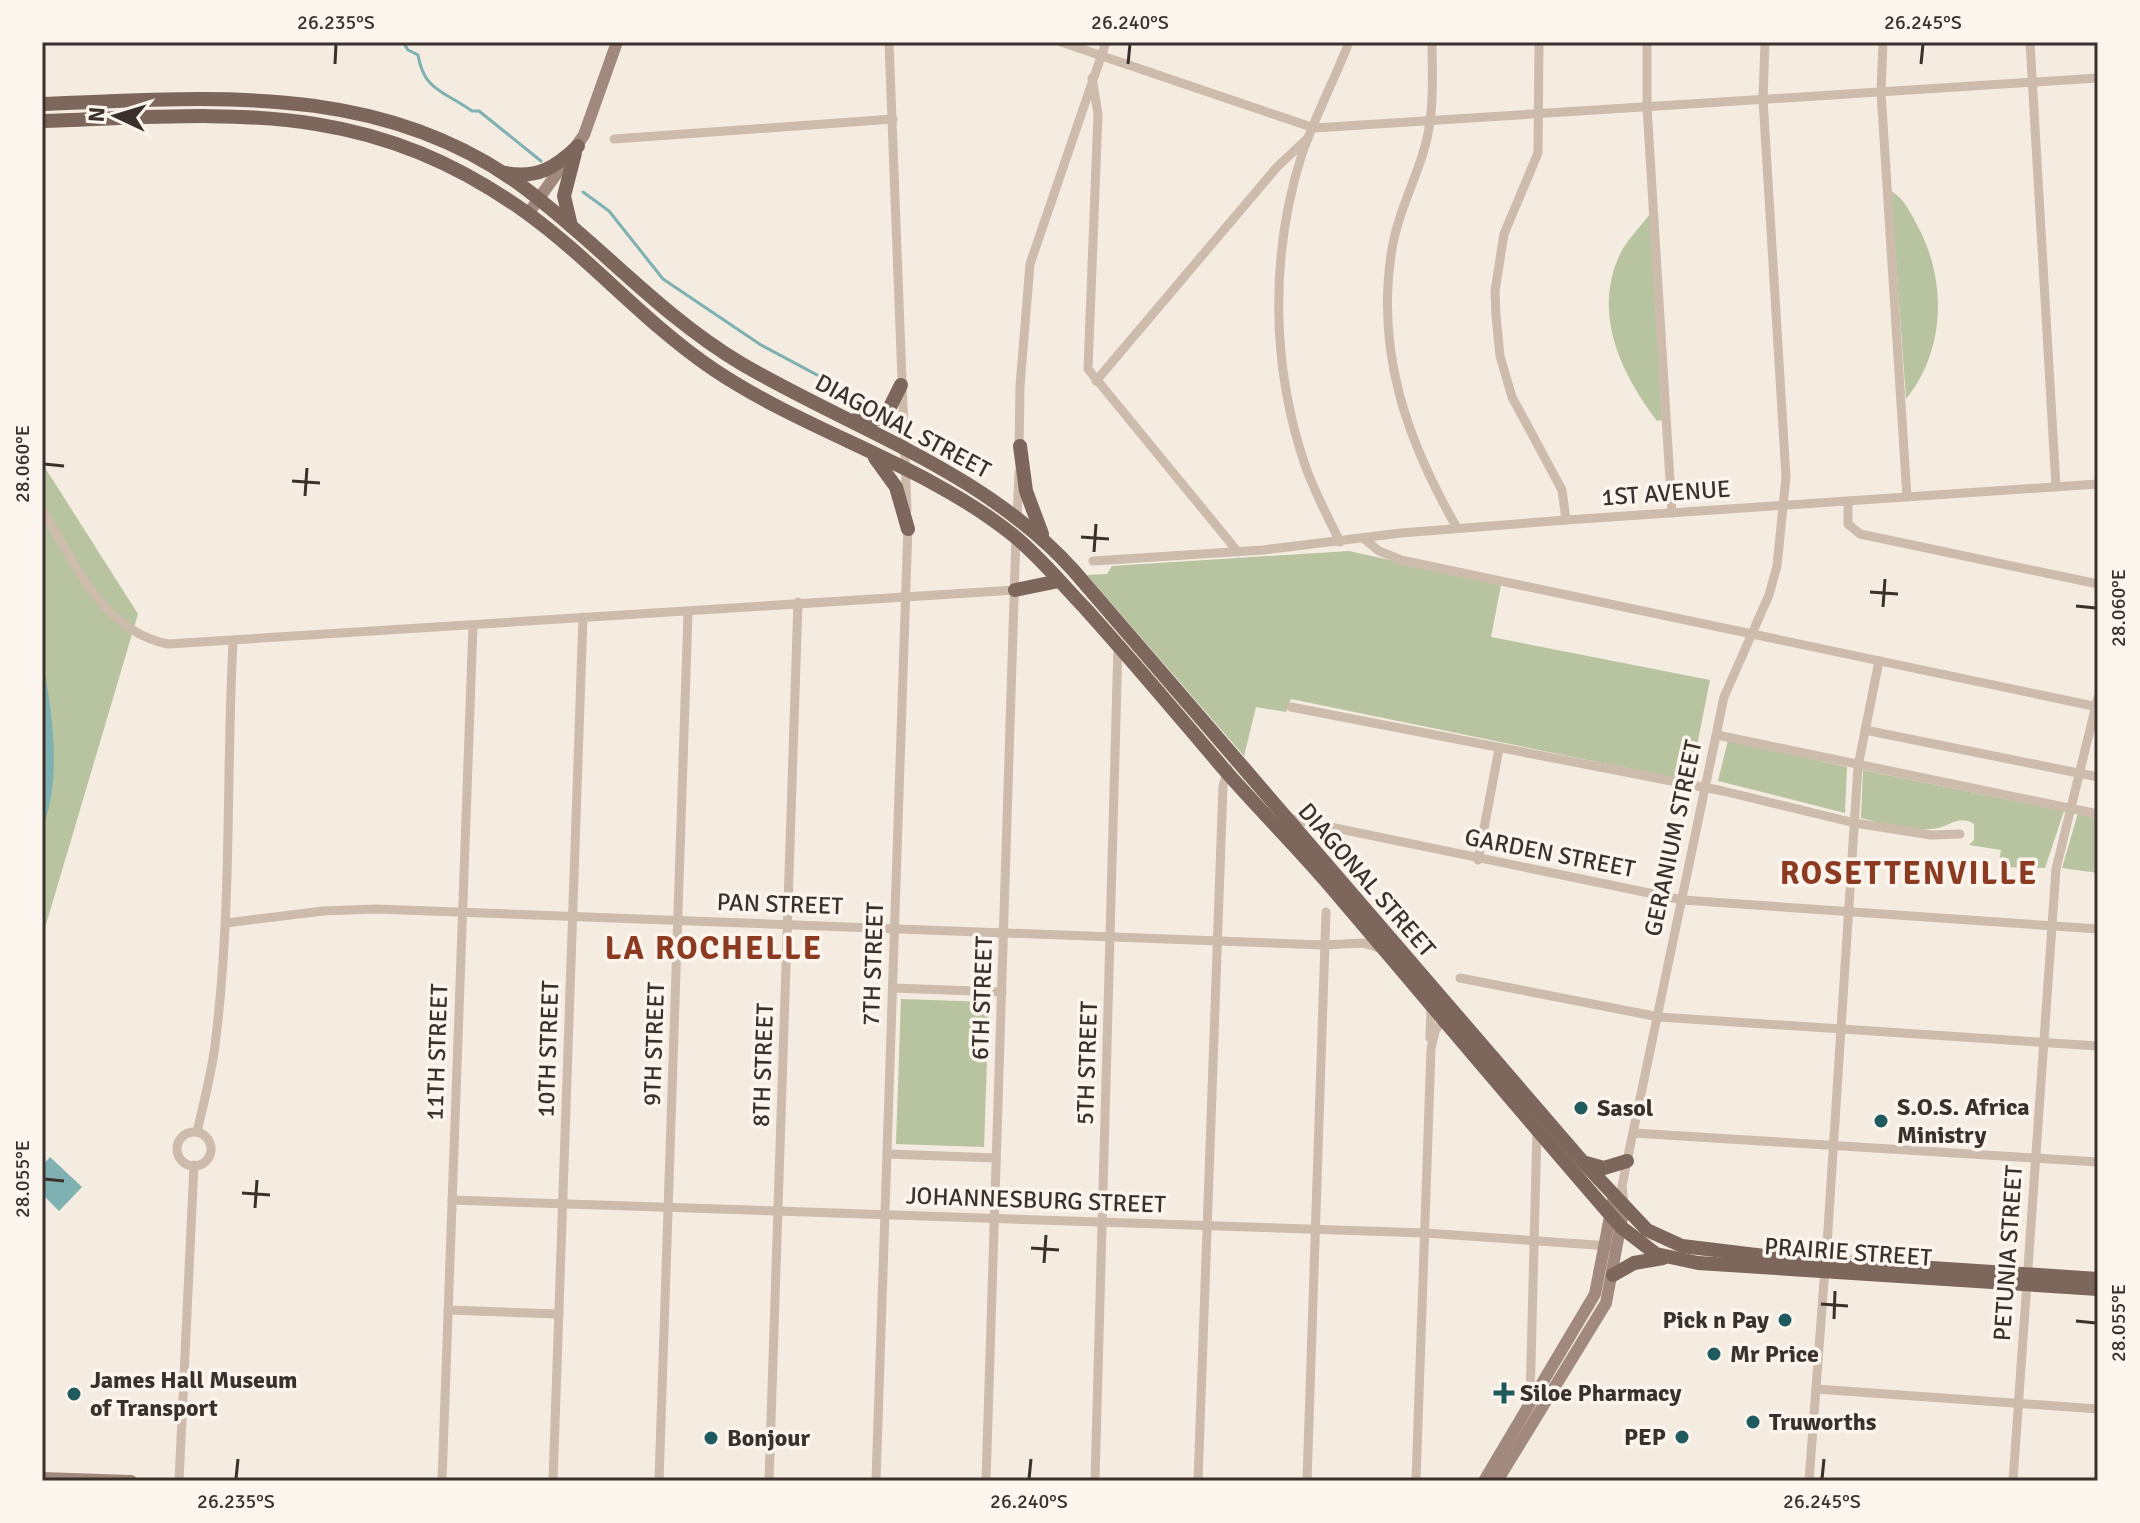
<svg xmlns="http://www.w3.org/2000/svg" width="2140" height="1523" font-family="Signika,sans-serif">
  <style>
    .green { fill: #b8c4a0 }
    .water { fill: #7fb0b2 }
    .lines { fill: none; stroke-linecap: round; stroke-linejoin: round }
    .stream { stroke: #7fb0b2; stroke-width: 3 }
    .street { stroke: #cdbbac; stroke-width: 9 }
    .secondary { stroke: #a18a7d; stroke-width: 12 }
    .primary { stroke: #7d675c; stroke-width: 14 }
    .ticks { fill: none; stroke: #3b302b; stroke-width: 3 }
    .poi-dot { fill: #1f5a5e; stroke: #fbf5ee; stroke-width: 3 }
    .labels { text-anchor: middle; stroke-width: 7; stroke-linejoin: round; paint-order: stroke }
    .street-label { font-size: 24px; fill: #3b302b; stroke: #fbf5ee }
    .poi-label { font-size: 24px; font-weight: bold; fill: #3b302b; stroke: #fbf5ee; text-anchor: start }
    .district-label { font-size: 32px; font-weight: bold; letter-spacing: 2px; fill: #8c3b22; stroke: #fbf5ee }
    .neatline { fill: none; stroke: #3b302b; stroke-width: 3 }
    .ticks-label { font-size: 20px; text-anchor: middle; fill: #3b302b }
  </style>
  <rect width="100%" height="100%" fill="#f4ebe1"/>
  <g class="green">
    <path d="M1891,191C1904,198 1910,212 1917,225C1947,279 1946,350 1906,399Z"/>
    <path d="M1650,214L1662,420L1657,421C1621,373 1592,314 1620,254C1627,240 1640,227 1650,214Z"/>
    <polygon points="42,463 138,614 42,938"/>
    <polygon points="1349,551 1501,585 1491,637 1710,680 1690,781 1291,699 1286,712 1256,707 1244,756 1087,575 1107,574 1112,566"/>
    <polygon points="1728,740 1847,767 1845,813 1718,781"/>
    <path d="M1863,770L2064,811L2045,868L1998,867L2001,850L1969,845L1974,840V824C1959,815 1952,825 1938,828C1914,833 1885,824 1861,818Z"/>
    <polygon points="2078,813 2098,817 2098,873 2062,868"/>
    <polygon points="901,999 989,1002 984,1147 896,1144"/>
  </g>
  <g class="water">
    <path d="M42,657C52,713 63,776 42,830Z"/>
    <polygon points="50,1157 82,1187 59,1211 42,1194 42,1166"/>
  </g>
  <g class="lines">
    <g class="stream">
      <path d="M403,42L408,50L418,55C424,91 444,91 472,111H479L541,161"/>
      <polyline points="583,192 609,211 663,279 761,345 877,407"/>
    </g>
    <g class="street">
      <polyline points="889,42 907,510"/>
      <polyline points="1061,42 1314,128 2098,78"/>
      <path d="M1432,42C1432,68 1434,96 1430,121C1425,165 1399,205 1392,249C1375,351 1407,441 1457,528"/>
      <polyline points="1539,42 1538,153 1504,234 1495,291 1496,316 1500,356 1512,397 1562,490 1566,520"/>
      <polyline points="1647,42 1647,107 1672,513"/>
      <polyline points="1883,42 1881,92 1907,497"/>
      <polyline points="2030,42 2056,487"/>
      <polyline points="1092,78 1098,114 1088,369 1238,552"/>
      <polyline points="614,139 893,119"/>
      <polyline points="1096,381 1277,167 1308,138"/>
      <polyline points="1019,449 1020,386 1030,264 1106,42"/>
      <polyline points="1848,501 1848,524 1860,534 2098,584"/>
      <path d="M42,510C75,562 102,631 168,644L1015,590"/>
      <polyline points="1017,521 1019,472"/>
      <polyline points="1363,538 1379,551 1401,560 2098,707"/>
      <path d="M1340,542C1328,517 1314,491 1305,465C1271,365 1270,254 1302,154C1315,116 1335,79 1349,42"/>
      <polyline points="1093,561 1263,550 1401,533 1566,520 2098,484"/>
      <polyline points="1291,707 1723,791 1855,823 1931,835 1960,834"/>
      <polyline points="1865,730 2098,777"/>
      <polyline points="1717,735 2098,814"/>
      <polyline points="1287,818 1683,900 2098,929"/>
      <polyline points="1478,860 1499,749"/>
      <polyline points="226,923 323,911 376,909 1324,945 1363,943 1379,948"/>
      <polyline points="1460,978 1659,1017 2098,1046"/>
      <polyline points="893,988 1002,992"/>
      <polyline points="1430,1038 1431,1007"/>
      <path d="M197,1132C204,1101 213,1069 216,1037C232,906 226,773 233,642"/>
      <circle cx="194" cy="1149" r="17"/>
      <polyline points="1634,1133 2098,1162"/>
      <polyline points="887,1154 996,1158"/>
      <polyline points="452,1200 1425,1233 1610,1246"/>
      <polyline points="1624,1204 1622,1186 1627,1161 1724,697 1769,595 1777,566 1786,477 1763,99 1765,42"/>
      <polyline points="1827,1245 1858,766 1879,661"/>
      <polyline points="448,1310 559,1314"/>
      <polyline points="1816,1389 2098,1409"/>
      <polyline points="1530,1401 1537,1129"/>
      <polyline points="179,1481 194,1165"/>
      <polyline points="442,1481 473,625"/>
      <polyline points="553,1481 583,617"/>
      <polyline points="659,1481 688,613"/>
      <polyline points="769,1481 798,602"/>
      <polyline points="876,1481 908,525"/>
      <polyline points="986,1481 1016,536"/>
      <polyline points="1095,1481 1118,645"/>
      <polyline points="1198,1481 1223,786 1228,769"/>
      <polyline points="1307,1481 1326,912"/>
      <polyline points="1416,1481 1431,1049 1435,1031 1446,1017"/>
      <polyline points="1809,1481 1825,1268"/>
      <polyline points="2013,1481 2056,869 2098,697"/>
    </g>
    <g class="secondary">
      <polyline points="528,214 584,135 617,42"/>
      <polyline points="42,1478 131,1481"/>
      <polyline points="1484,1481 1595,1294 1614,1196"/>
      <polyline points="1497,1481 1606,1303 1624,1207"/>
    </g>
    <g class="primary">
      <path d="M42,104C211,98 382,80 526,189C600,245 661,316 742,364C855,430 984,471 1074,571L1582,1161L1647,1230L1682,1246L1781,1258L2098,1279"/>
      <path d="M42,121C229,115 364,96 527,213C592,260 645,323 713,369C808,433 923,463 1013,535C1039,556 1061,583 1084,607C1132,660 1177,714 1223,768C1256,806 1292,842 1325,880C1424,996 1521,1112 1621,1227L1656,1254L1698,1263L2098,1289"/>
      <path d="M505,173C537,179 555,168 578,146"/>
      <polyline points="571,226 564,196 575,153"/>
      <polyline points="855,420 872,421 886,415 901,385"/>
      <polyline points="1020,446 1026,491 1042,534"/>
      <polyline points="875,458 896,487 908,529"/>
      <polyline points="1015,590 1059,581"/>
      <polyline points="1586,1163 1604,1168 1627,1161"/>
      <polyline points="1613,1275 1634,1263 1663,1258"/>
    </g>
  </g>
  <path class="ticks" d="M335,64L336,44M1128,64L1130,44M1921,64L1923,44M44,464L64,466M292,481L320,483M305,496L307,468M1081,537L1109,539M1094,552L1096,524M1870,592L1898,594M2076,606L2096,608M1883,607L1885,579M44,1179L64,1181M242,1193L270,1195M255,1208L257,1180M1031,1248L1059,1250M1044,1263L1046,1235M1821,1304L1848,1306M1834,1319L1835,1291M2076,1321L2096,1323M236,1479L238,1459M1029,1479L1031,1459M1822,1479L1824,1459"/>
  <g class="poi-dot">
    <circle cx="1581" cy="1108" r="8"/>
    <circle cx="1881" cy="1121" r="8"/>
    <circle cx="1785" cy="1320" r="8"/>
    <circle cx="1714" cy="1354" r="8"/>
    <path d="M1500 1381h8v8h8v8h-8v8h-8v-8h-8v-8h8z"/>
    <circle cx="74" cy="1394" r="8"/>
    <circle cx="1753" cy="1422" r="8"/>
    <circle cx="1682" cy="1437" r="8"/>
    <circle cx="711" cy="1438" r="8"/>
  </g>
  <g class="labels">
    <g class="street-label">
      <text transform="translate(903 426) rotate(28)" y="8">DIAGONAL STREET</text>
      <text transform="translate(1666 493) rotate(-4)" y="8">1ST AVENUE</text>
      <text transform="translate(1673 838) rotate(-78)" y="8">GERANIUM STREET</text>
      <text transform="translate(1550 853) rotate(11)" y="8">GARDEN STREET</text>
      <text transform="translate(1367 880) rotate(49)" y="8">DIAGONAL STREET</text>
      <text transform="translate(780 904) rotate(2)" y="8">PAN STREET</text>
      <text transform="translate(873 964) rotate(-88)" y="8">7TH STREET</text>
      <text transform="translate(982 998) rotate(-88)" y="8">6TH STREET</text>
      <text transform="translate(654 1044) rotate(-88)" y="8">9TH STREET</text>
      <text transform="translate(548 1049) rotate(-88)" y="8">10TH STREET</text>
      <text transform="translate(437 1052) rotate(-88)" y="8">11TH STREET</text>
      <text transform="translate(1087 1063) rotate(-88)" y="8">5TH STREET</text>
      <text transform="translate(763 1065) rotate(-88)" y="8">8TH STREET</text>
      <text transform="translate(1036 1200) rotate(2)" y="8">JOHANNESBURG STREET</text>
      <text transform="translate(1848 1252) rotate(4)" y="8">PRAIRIE STREET</text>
      <text transform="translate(2008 1253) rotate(-86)" y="8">PETUNIA STREET</text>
    </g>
    <g class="poi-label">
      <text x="1897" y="1115">S.O.S. Africa<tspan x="1897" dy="28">Ministry</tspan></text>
      <text x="1597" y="1116">Sasol</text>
      <text x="1769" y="1328" text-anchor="end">Pick n Pay</text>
      <text x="1730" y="1362">Mr Price</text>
      <text x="90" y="1388">James Hall Museum<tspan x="90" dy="28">of Transport</tspan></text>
      <text x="1520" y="1401">Siloe Pharmacy</text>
      <text x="1769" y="1430">Truworths</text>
      <text x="1666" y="1445" text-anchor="end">PEP</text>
      <text x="727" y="1446">Bonjour</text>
    </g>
    <g class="district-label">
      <text x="1909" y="884">ROSETTENVILLE</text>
      <text x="714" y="959">LA ROCHELLE</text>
    </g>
  </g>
  <rect width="2140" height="1523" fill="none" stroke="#fbf5ee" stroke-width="88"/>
  <g transform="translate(116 116) rotate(274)" stroke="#fbf5ee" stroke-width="6" paint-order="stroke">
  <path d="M0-6L14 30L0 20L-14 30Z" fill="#3b302b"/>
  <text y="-12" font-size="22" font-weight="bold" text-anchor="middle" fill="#3b302b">N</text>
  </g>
  <rect x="44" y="44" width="2052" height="1435" class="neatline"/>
  <g class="ticks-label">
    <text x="336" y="29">26.235°S</text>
    <text x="1130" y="29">26.240°S</text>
    <text x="1923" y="29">26.245°S</text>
    <text transform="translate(22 464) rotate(-90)" y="7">28.060°E</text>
    <text transform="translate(2118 608) rotate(-90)" y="7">28.060°E</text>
    <text transform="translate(22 1179) rotate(-90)" y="7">28.055°E</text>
    <text transform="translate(2118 1323) rotate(-90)" y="7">28.055°E</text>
    <text x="236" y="1508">26.235°S</text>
    <text x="1029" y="1508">26.240°S</text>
    <text x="1822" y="1508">26.245°S</text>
  </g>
</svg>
